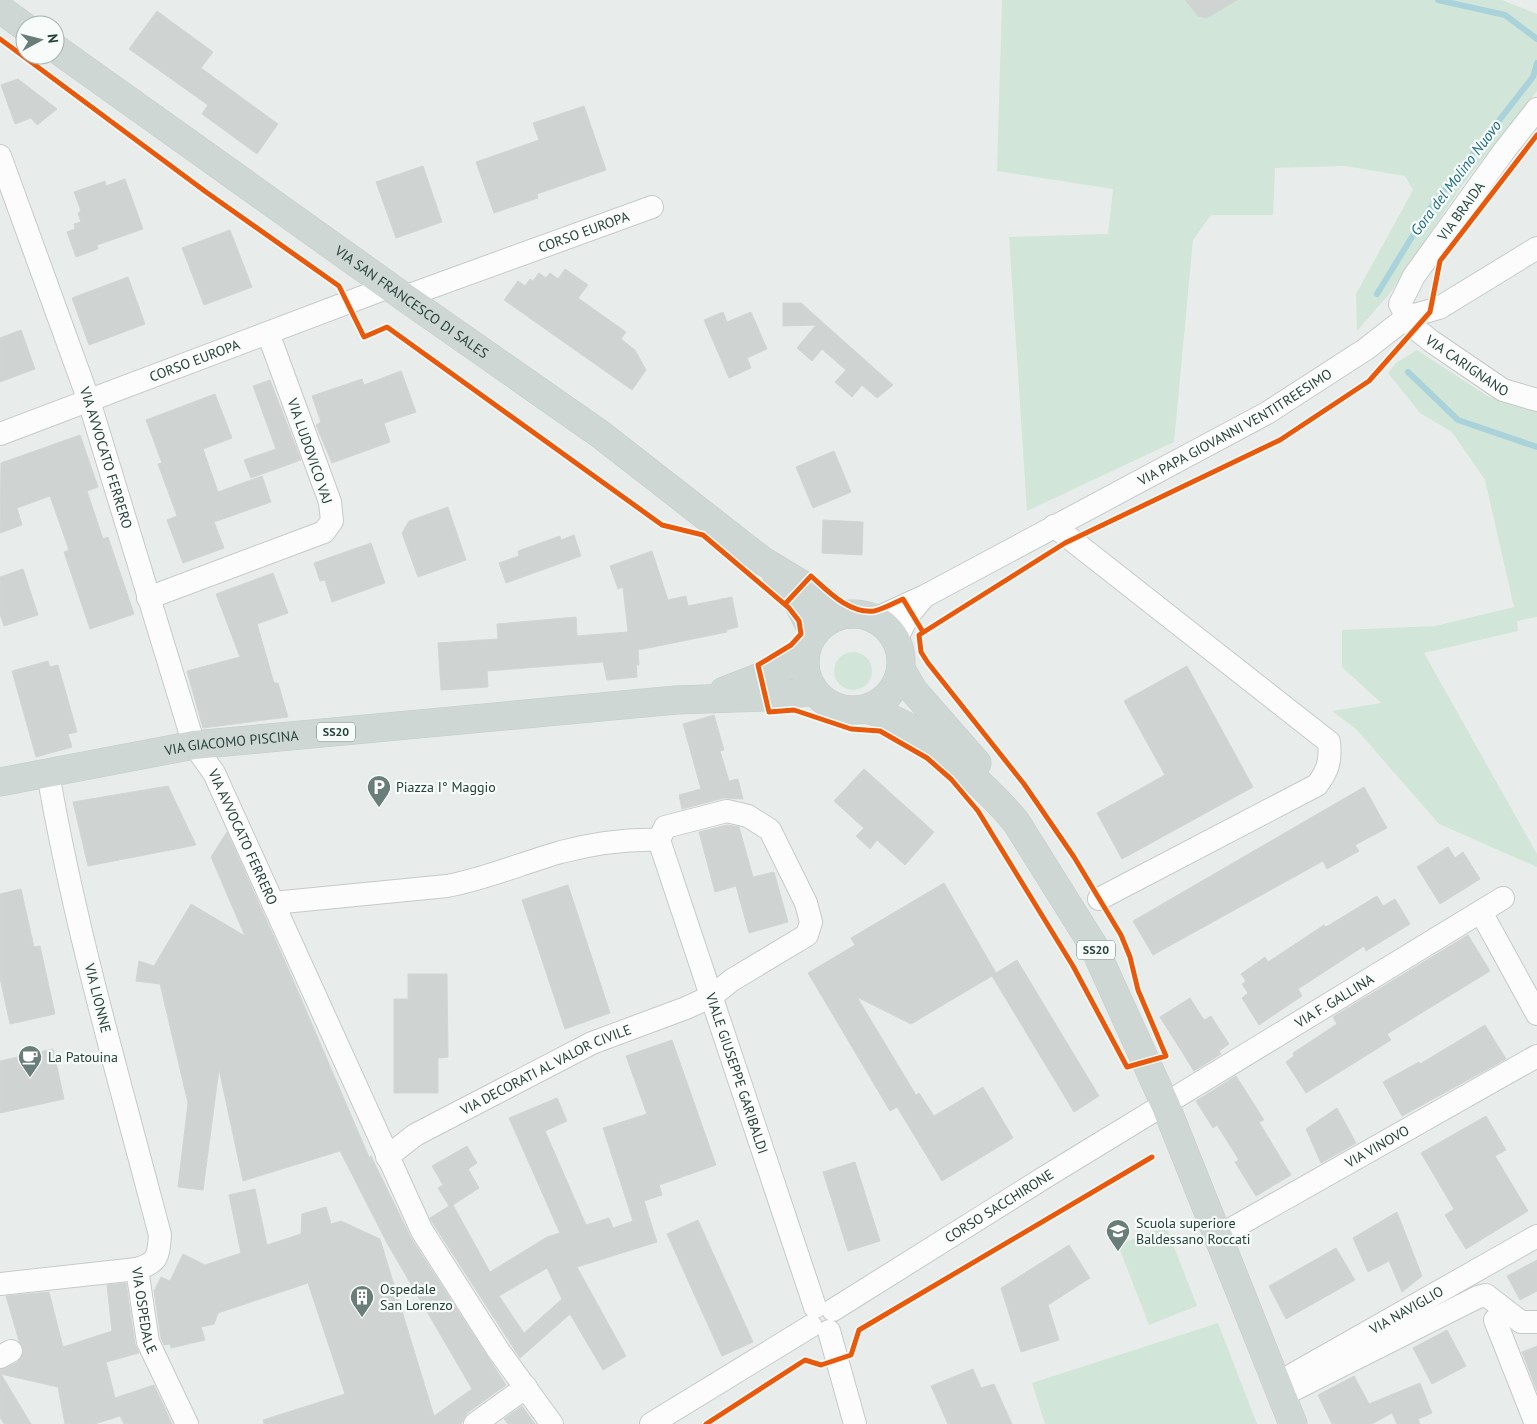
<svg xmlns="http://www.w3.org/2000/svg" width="1537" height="1424" font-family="'PT Sans',sans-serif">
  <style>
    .green { fill: #d1e6d8 }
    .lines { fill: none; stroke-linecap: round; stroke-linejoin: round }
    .stream { stroke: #a9d2db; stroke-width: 6 }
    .building { fill: #cfd4d2; stroke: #d1d6d4; fill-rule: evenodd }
    .minor-casing { stroke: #c5cac8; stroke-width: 24 }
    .major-casing { stroke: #c3ccc9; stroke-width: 29 }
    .minor { stroke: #fcfcfc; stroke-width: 22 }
    .major { stroke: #cfd7d5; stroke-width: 28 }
    .cycleway-casing { stroke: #f7fbf9; stroke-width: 8 }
    .cycleway { stroke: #e8590c; stroke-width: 5 }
    .labels { text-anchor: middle; stroke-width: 4.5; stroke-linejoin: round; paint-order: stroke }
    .shield { fill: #f7fbf9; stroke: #637a74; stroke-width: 1 }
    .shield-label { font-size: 12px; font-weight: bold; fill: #24423b }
    .street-label { font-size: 14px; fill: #24423b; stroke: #f7fbf9 }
    .poi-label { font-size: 14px; fill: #24423b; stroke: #f7fbf9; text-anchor: start }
    .water-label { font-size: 15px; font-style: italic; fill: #1c6b80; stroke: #f7fbf9 }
  </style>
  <rect width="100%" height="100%" fill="#e8edeb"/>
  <g class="green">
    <polygon points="1002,0 1502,0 1537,14 1537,91 1463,184 1391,292 1357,331 1356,294 1413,190 1405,176 1345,166 1275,168 1273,215 1211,215 1193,240 1174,442 1027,511 1009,237 1108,234 1113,189 997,171"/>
    <polygon points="1417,350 1489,397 1537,410 1537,617 1517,621 1518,631 1424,653 1537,854 1537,867 1439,824 1356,729 1332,711 1381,703 1342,667 1342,630 1435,626 1514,607 1485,480 1452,432 1420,413 1388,373 1396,363"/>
    <circle cx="853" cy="671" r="19"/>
    <polygon points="1166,1226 1197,1306 1149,1325 1118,1245"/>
    <polygon points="1218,1323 1257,1424 1045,1424 1032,1383"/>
  </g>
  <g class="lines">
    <g class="stream">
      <polyline points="1438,0 1505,15 1537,39"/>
      <polyline points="1377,294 1426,214 1533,77 1537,63"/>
      <polyline points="1408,372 1458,420 1537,447"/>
    </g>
  </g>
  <g class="building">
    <polygon points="1185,0 1237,0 1207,18 1198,16"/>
    <polygon points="157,11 213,52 201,68 278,124 257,154 202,114 208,105 129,49"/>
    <polygon points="18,79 57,109 37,125 31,118 15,124 1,85"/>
    <polygon points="584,106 606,170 537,194 538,198 494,213 476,162 539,140 533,123"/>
    <polygon points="423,166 442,222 396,238 376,182"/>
    <polygon points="125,179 143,229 97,245 98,249 76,257 67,232 75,229 74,224 81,222 78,213 81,211 74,192 105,181 106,186"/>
    <polygon points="230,230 252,287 204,305 182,248"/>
    <polygon points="565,269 588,285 578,298 626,332 621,339 635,350 646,370 632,390 504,300 518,281 525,286 530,279 533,281 539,273 546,278 550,273 558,279"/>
    <polygon points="128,277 145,324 89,345 72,298"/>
    <polygon points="783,303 801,303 893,385 877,398 862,385 852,397 835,382 846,370 822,349 812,361 797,348 816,325 783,326"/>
    <polygon points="723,312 727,322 751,312 767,349 747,358 751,368 729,378 704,320"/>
    <polygon points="21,330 35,369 0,382 0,338"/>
    <polygon points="401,371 416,412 384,423 390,442 332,463 316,425 321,422 312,396 362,379 364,385"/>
    <polygon points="270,380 301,460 251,478 244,460 276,449 253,386"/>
    <polygon points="215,394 232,438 203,449 218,492 262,476 271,502 214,522 224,548 183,563 167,520 177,516 158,464 162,463 146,420"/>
    <polygon points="80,435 98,487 87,491 103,539 108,537 134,614 90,629 64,552 69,550 50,496 17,508 22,525 0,533 1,463"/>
    <polygon points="834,451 851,492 813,508 796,467"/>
    <polygon points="448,507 466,560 418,577 402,533 409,521"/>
    <polygon points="823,520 863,522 862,555 822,553"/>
    <polygon points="574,535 581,556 506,583 499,563 519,556 518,551 560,536 561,540"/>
    <polygon points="371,543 385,583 332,602 325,580 320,581 314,563"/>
    <polygon points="652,551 668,600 686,596 688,606 732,597 738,627 726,630 727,632 638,650 639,665 636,665 637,677 607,680 603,662 487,671 488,687 441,690 438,643 498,639 497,624 576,617 577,636 628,632 623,587 618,589 610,566"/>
    <polygon points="23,569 38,615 4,626 0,614 0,577"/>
    <polygon points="273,573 288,613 257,624 274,683 278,683 288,717 203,728 187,671 240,657 216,594"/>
    <polygon points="48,661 50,667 58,665 77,732 68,734 72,747 36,757 12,671"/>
    <polygon points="1187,666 1253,787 1122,859 1097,813 1165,775 1124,701"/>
    <polygon points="714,715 724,750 720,751 729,781 738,779 743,799 724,798 682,809 679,795 701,789 683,724"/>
    <polygon points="864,769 934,832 905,865 877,840 870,849 856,836 864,828 834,801"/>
    <polygon points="168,786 196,845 88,866 73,802"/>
    <polygon points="1364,787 1387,828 1355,845 1359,851 1327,869 1323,861 1153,955 1133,921"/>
    <polygon points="727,825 739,827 753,877 774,872 788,922 749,933 736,886 715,892 699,832"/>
    <polygon points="227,832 287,966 369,1157 371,1156 411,1238 506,1385 467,1413 461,1424 264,1424 263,1420 345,1394 308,1283 218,1313 214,1324 201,1327 205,1340 171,1348 170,1344 164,1345 161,1338 154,1291 161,1277 170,1281 183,1254 205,1265 241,1253 229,1195 255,1189 267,1245 301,1234 302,1214 326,1207 331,1224 341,1221 380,1239 434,1416 472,1389 387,1243 340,1151 243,1181 219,1069 203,1190 178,1187 188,1103 160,984 136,981 139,961 154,966 191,904 245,936 211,857"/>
    <polygon points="1448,847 1455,858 1463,852 1480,879 1440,904 1417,867"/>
    <polygon points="944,883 996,973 1017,960 1099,1096 1074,1112 992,976 911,1024 857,997 916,1095 919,1093 934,1116 983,1087 1013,1138 942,1181 897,1107 890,1111 808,973 855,945 851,938"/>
    <polygon points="568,885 610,1013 565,1029 522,900"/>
    <polygon points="21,889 34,947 40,946 55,1014 10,1024 0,978 0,894"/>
    <polygon points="1377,896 1383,906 1395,899 1410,924 1366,951 1364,946 1298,989 1302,996 1259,1025 1242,998 1248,993 1242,984 1246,981 1241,974 1265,957 1268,962 1324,925 1326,927"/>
    <polygon points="1468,935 1490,971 1387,1034 1391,1040 1306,1093 1286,1062 1294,1056 1293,1053 1337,1024 1333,1017"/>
    <polygon points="408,974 447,974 448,1057 438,1058 438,1093 394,1093 394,999 408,999"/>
    <polygon points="1190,998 1204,1020 1211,1016 1229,1044 1219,1051 1221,1054 1194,1071 1160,1017"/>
    <polygon points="1485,1025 1506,1059 1402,1116 1383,1082 1419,1062 1420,1064"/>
    <path d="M672,1040L716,1165L659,1185L662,1195L644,1201L657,1242L577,1267L626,1356L603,1370L570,1314L520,1358L434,1225L430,1218L449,1206L438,1188L443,1185L432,1166L467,1146L477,1163L468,1169L479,1188L453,1205L490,1272L547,1237L560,1233L509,1118L557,1098L567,1121L545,1131L586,1225L609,1218L613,1228L633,1221L603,1128L647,1114L626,1056ZM547,1268L562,1299L524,1333L499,1296Z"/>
    <polygon points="53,1049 64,1099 0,1113 0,1061"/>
    <polygon points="1236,1076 1264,1120 1259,1122 1291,1175 1256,1196 1235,1162 1239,1160 1217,1125 1213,1128 1196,1101"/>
    <polygon points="1337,1108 1356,1143 1321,1163 1306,1129"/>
    <polygon points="1486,1116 1506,1150 1495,1156 1528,1211 1466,1249 1445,1215 1454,1209 1421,1153"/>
    <polygon points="855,1162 880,1241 848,1251 823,1172"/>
    <polygon points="1397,1212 1422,1276 1402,1292 1389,1261 1368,1272 1353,1238"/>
    <polygon points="698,1220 753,1342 722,1356 667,1234"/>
    <polygon points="1069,1245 1090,1278 1048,1305 1059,1340 1021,1352 1001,1288"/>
    <polygon points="1336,1248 1355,1280 1286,1319 1269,1286"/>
    <polygon points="1537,1260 1537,1291 1520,1300 1507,1276"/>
    <polygon points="126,1283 135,1344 139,1353 106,1362 115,1398 154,1385 172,1424 124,1424 120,1416 95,1424 65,1424 58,1387 1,1374 31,1424 4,1424 0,1417 0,1370 18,1362 24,1351 19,1341 6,1296 49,1292 63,1347 112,1331 107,1285"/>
    <polygon points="1447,1330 1466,1366 1432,1384 1413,1348"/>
    <polygon points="1537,1346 1537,1391 1522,1352"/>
    <polygon points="973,1369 981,1388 994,1384 1012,1424 948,1424 931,1386"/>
    <polygon points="1354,1376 1369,1404 1420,1383 1432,1413 1418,1419 1420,1424 1397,1424 1392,1413 1372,1424 1332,1424 1318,1395"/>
    <polygon points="522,1406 535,1424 508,1424 504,1419"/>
  </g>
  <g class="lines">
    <g class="minor-casing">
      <g id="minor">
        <path id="s1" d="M1537,109L1504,151L1414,276L1400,304L1411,325L1431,341L1503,390L1537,400"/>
        <path id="s2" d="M0,156L89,401L194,745L214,773L422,1231L498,1350L552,1424"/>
        <path id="s3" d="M404,297L652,207"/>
        <path id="s4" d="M0,434L389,287"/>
        <path d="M1054,526L1329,742C1331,760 1328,771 1317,785L1099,899"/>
        <polyline points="148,598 324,532 332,521 330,502 268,333"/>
        <path id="s5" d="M875,619L925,596L1267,413L1366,349L1407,317L1439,308L1537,248"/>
        <polyline points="896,640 908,616 922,599"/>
        <path id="s6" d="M659,840L815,1307"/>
        <path d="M273,903L447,886C486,879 522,863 561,852C592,844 627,839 659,840"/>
        <polyline points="1481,912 1537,1014"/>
        <path id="s7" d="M387,1157L415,1135L592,1043L686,1008L712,996L732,980L807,935L811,922L806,903L770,830L748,816L727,811L665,827L659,840"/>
        <path id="s8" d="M1217,1237L1537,1056"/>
        <path id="s9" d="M137,1269L148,1342L187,1424"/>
        <path d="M0,1284L137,1269C159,1262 158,1256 160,1235C120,1082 75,929 48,773"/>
        <path id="s10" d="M833,1310L1050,1174L1503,898"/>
        <polyline points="1495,1320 1536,1424"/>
        <polyline points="829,1331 855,1424"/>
        <polyline points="0,1357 11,1351"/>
        <path id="s11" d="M1276,1384L1537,1236"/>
        <polyline points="1291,1391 1478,1297 1486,1295 1521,1322 1537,1322"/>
        <polyline points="475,1424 526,1387"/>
        <polyline points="651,1424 811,1326"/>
      </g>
    </g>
    <g class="major-casing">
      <g id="major">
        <polyline points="0,9 25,27"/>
        <path id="s12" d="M55,48L404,297L600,434L763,561L808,588L841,615"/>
        <polyline points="777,577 795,597 814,634"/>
        <circle cx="853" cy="662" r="48"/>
        <polyline points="901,669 913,690 977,763"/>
        <polyline points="724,691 778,670 805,655"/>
        <path d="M868,709C880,714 894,719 906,726C941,747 990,790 1016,822L1093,945L1165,1104L1293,1424"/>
        <path id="s13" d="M0,782L194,745L676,700L765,697L814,691"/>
      </g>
    </g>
    <use href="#minor" class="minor"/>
    <use href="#major" class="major"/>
    <g class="cycleway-casing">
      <g id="cycleway">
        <polyline points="0,39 206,192 339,286 364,337 387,327 662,525 703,535 789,608 799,621 801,634 791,645 758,665 769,712 794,710 851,729 880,731 927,758 951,779 978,811 1073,966 1127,1067 1166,1056 1138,990 1130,957 1121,935 1074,857 1024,784 928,663 921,652 919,635 1065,543 1280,440 1369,381 1430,312 1440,261 1537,135"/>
        <path d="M785,604L811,576C828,591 849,614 874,611C884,609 894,603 903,599L923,632"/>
        <polyline points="706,1424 805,1360 821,1365 851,1355 859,1330 1152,1157"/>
      </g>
    </g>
    <use href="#cycleway" class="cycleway"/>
  </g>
  <defs>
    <g id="parking-pin" transform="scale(1.25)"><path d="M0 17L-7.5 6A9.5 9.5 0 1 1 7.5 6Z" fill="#697e79" stroke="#f7fbf9"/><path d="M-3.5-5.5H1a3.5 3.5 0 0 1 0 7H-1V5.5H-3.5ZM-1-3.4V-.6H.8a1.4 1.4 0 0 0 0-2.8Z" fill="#fff"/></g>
    <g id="cafe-pin" transform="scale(1.25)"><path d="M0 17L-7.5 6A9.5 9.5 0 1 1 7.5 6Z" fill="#697e79" stroke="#f7fbf9"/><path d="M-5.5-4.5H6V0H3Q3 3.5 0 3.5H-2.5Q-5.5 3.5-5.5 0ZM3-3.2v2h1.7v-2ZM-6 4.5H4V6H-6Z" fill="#fff"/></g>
    <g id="school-pin" transform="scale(1.25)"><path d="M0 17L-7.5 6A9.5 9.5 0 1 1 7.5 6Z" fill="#697e79" stroke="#f7fbf9"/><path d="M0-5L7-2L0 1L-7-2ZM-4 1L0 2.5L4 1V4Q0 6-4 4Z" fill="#fff"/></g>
    <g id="building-pin" transform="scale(1.25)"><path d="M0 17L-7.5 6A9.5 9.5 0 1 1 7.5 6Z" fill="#697e79" stroke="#f7fbf9"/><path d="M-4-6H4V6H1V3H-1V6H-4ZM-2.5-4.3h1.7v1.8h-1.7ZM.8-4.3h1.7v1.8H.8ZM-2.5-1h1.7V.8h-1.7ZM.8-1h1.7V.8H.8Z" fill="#fff"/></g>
  </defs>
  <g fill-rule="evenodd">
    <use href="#parking-pin" x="379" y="787"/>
    <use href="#cafe-pin" x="30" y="1057"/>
    <use href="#school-pin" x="1118" y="1231"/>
    <use href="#building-pin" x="362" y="1297"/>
  </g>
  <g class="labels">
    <g class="shield">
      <rect x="317" y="722.5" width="38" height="19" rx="4"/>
      <rect x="1077" y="940.5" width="38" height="19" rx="4"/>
    </g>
    <g class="shield-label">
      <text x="336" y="736">SS20</text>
      <text x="1096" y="954">SS20</text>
    </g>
    <g class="street-label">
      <text transform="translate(1461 211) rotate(-54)" y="5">VIA BRAIDA</text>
      <text dy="5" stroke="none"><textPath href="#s3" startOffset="191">CORSO EUROPA</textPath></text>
      <text dy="5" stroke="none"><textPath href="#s12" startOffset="438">VIA SAN FRANCESCO DI SALES</textPath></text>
      <text dy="5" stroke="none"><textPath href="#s4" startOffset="208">CORSO EUROPA</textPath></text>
      <text dy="5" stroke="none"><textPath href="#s1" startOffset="332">VIA CARIGNANO</textPath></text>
      <text dy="5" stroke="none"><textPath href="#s5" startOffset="408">VIA PAPA GIOVANNI VENTITREESIMO</textPath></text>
      <text transform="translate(310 451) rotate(71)" y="5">VIA LUDOVICO VAJ</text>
      <text dy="5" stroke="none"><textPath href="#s2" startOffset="320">VIA AVVOCATO FERRERO</textPath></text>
      <text dy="5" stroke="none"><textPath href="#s13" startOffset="235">VIA GIACOMO PISCINA</textPath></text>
      <text dy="5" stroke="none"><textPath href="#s2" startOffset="725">VIA AVVOCATO FERRERO</textPath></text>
      <text transform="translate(98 998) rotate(76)" y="5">VIA LIONNE</text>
      <text dy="5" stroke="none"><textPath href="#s10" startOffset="589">VIA F. GALLINA</textPath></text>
      <text dy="5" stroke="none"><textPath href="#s7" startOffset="182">VIA DECORATI AL VALOR CIVILE</textPath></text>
      <text dy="5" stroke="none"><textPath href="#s6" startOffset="246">VIALE GIUSEPPE GARIBALDI</textPath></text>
      <text dy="5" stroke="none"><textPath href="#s8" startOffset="184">VIA VINOVO</textPath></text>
      <text dy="5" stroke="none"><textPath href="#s10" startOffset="196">CORSO SACCHIRONE</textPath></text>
      <text dy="5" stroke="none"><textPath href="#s11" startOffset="150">VIA NAVIGLIO</textPath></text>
      <text dy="5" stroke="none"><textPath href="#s9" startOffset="42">VIA OSPEDALE</textPath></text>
    </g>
    <g class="poi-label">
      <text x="396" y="792">Piazza I° Maggio</text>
      <text x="48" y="1062">La Patouina</text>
      <text x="1136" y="1228">Scuola superiore<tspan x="1136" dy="16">Baldessano Roccati</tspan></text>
      <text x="380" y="1294">Ospedale<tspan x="380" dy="16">San Lorenzo</tspan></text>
    </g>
    <g class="water-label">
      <text transform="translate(1456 178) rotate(-53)" y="5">Gora del Molino Nuovo</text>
    </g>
  </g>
  <g transform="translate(40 40) rotate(83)"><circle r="24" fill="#f7fbf9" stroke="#a3b1ad"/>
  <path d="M0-4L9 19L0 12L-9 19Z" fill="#697e79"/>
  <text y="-8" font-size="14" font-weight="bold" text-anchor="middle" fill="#24423b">N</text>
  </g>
</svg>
